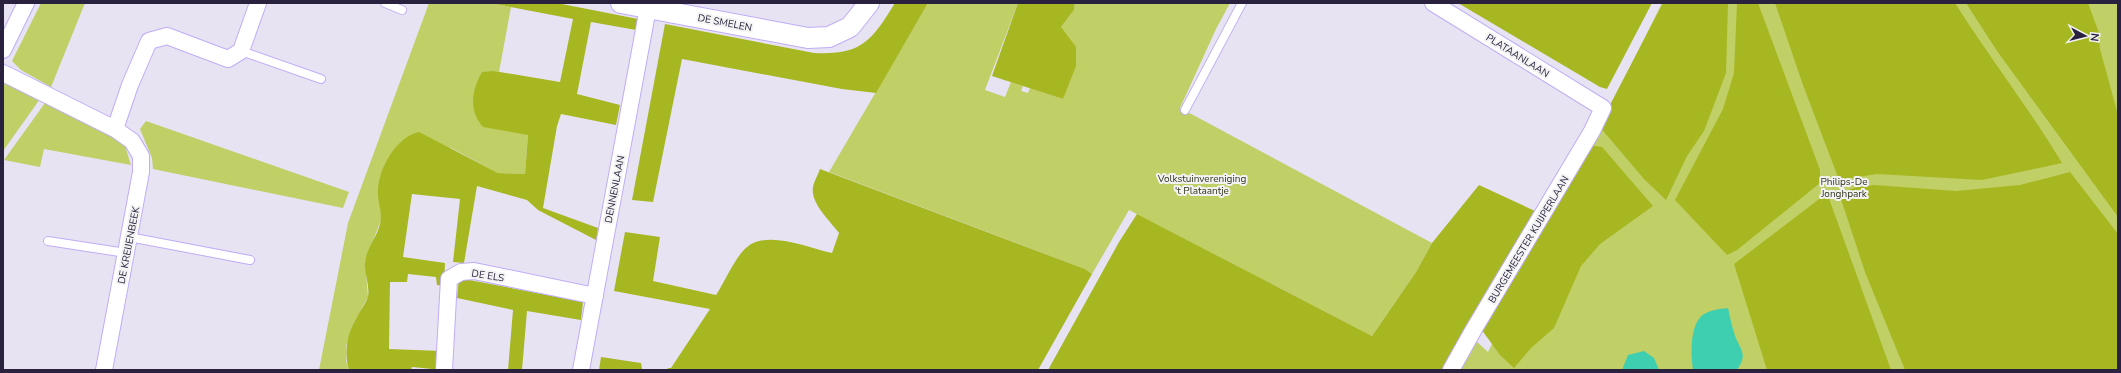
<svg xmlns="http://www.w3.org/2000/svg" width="2121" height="373" font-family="'Nunito Sans',sans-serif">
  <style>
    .green { fill: #c0cf66 }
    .forest { fill: #a7b722 }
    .water { fill: #3ecfb1 }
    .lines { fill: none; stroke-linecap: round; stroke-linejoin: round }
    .service-casing { stroke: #c0adf6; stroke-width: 10 }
    .minor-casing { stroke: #c0adf6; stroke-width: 18 }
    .tertiary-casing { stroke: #c0adf6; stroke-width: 22 }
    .service { stroke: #fff; stroke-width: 8 }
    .minor { stroke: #fff; stroke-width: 16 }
    .tertiary { stroke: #fff; stroke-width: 20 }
    .labels { text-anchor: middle; stroke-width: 4; stroke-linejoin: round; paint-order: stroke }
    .street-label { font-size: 10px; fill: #29213d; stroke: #f3f3f3 }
    .park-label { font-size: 10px; fill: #32351e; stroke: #f3f3f3 }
  </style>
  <rect width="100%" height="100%" fill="#e7e3f3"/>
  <g class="green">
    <polygon points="41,3 85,3 51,87 21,70 12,61"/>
    <polygon points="429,3 490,3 511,7 499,72 494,71 522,133 528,135 525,174 498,173 451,148 402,142 386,163 380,178 381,220 365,261 368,297 354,322 346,346 346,361 349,370 319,370 348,223"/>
    <polygon points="928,3 1018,3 985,90 1005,97 1011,82 1023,86 1021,91 1028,93 1030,88 1063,99 1066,87 1061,27 1074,10 1075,3 1230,3 1216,29 1180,108 1432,243 1416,272 1372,336 1129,210 1092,274 1085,269 829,172"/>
    <polygon points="1662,3 2118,3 2118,370 1459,370 1476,341 1488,352"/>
    <polygon points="3,83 40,99 3,151"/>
    <polygon points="45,103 116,137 128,147 126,149 131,165 44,149 40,167 4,160"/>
    <polygon points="146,121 349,192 343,208 153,169 152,158 140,129"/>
  </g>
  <g class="forest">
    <path d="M490,3H557L643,20L642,31L591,22L577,94L620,105L616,125L561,114L557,126L543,208L598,228L596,240L538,210L527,200L477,186L464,263L453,262L460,199L412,194L403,257L445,263L444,286L437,285L436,277L408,274L407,282H390L389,349L442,351V370L412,367L411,370H349C343,350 348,332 358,315C361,309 367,302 368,296C370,285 364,274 365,263C366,249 377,237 380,224C383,213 377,201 378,190C379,168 396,137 419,132L498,173L525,174L528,135L483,127C468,110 472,90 482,72L494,71L560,82L573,19Z"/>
    <path d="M895,3H928L876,93L842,89L682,59L653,202L632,200L665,24L814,53C861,55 871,42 895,3Z"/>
    <polygon points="1018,3 1075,3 1074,10 1061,27 1076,47 1076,66 1063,99 992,76"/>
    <polygon points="1458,3 1652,3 1607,89 1600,87"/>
    <polygon points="1663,3 1728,3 1726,73 1704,131 1687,156 1666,200 1644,179 1599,126"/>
    <polygon points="1737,3 1758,3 1820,170 1820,183 1737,250 1727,255 1675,200 1723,109 1734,73"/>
    <path d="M1775,3H1955C1989,57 2029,108 2062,163L1982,180L1877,174L1839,180L1803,85Z"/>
    <polygon points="1966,3 2088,3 2099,33 2100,49 2118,115 2118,217 1997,51"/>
    <polygon points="1587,145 1602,147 1653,206 1600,244 1581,266 1554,328 1531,348 1514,368 1500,355 1481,329"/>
    <path d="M820,169L1085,269L1092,274L1038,370H667L668,368H671L710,309L614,291L625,232L660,237L653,281L716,295C724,283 736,256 746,248C766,229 808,248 832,253L839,233C830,221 810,203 813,187C814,181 818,175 820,169Z"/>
    <polygon points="2070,172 2118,234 2118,370 1905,370 1865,272 1839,193 1857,187 1874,185 1956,191 2020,185"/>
    <polygon points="1479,185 1535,211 1444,370 1048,370 1119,242 1137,214 1372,336 1416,272 1432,243"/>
    <polygon points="1827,193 1891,370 1767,370 1734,264"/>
    <polygon points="459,278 583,302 581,320 527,311 522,370 508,370 513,310 457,298"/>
    <polygon points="601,357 641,363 642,369 646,370 599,370"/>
  </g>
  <g class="water">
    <path d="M1728,308C1730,317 1732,327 1735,336C1741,351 1748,354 1737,370H1693C1691,355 1689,324 1704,314C1711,310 1719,309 1728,308Z"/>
    <polygon points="1644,351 1654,358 1659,370 1622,370 1628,355"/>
  </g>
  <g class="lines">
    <g class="service-casing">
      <g id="service">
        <polyline points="385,3 402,10"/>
        <polyline points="241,51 321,79"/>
        <polyline points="1185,110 1242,3"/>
        <polyline points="129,237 250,260"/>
        <polyline points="48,241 126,253"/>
      </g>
    </g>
    <g class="minor-casing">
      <g id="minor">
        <polyline points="1433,3 1603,108 1592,131 1474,329 1451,370"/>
        <polyline points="3,50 26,3"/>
        <polyline points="3,73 115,129 132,141 141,156 141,172 104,370"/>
        <polyline points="115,129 130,85 149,41 167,36 228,59 241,51 258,3"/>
        <polyline points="444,370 449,279 461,272 474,271 595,296"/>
        <polyline points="581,370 648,8"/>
      </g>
    </g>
    <g class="tertiary-casing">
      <polyline id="tertiary" points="621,3 808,38 829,37 850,27 869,3"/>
    </g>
    <use href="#service" class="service"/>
    <use href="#minor" class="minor"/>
    <use href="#tertiary" class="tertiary"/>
  </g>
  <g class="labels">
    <g class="street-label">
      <text transform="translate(725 22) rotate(11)" y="4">DE SMELEN</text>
      <text transform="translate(1518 55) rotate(32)" y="4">PLATAANLAAN</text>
      <text transform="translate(614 189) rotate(-79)" y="4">DENNENLAAN</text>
      <text transform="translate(1528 239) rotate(-59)" y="4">BURGEMEESTER KUIJPERLAAN</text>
      <text transform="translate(128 245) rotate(-79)" y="4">DE KREIJENBEEK</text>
      <text transform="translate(488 275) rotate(9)" y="4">DE ELS</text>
    </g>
    <g class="park-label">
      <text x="1202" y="182">Volkstuinvereniging<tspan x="1202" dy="12">'t Plataantje</tspan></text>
      <text x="1844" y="185">Philips-De<tspan x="1844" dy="12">Jonghpark</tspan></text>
    </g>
  </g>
  <rect width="2121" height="373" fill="none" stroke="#29213d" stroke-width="8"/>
  <g transform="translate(2085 36) rotate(97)" stroke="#f3f3f3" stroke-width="3" paint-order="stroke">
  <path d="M0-3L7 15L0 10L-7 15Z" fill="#29213d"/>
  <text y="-6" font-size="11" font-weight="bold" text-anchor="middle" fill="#29213d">N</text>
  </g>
</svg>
